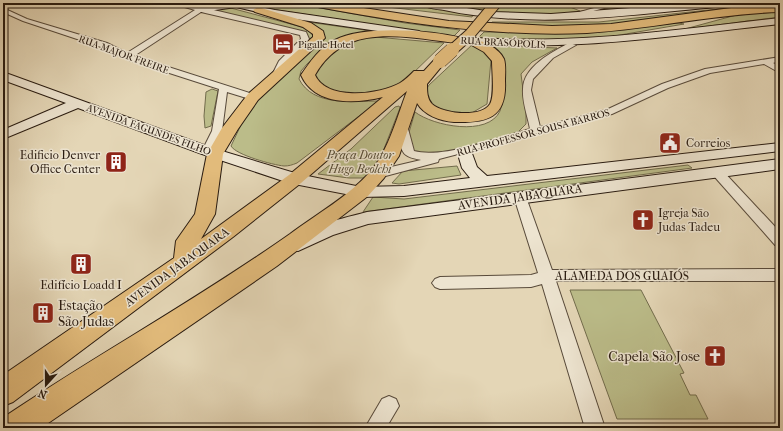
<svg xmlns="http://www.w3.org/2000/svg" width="783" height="431" font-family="'IM FELL French Canon',serif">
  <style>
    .green { fill: #bbbc89; stroke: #726c4c }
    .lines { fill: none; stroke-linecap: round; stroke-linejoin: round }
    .street-casing { stroke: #584a3a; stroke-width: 2 }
    .secondary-casing { stroke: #291b10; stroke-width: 2 }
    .primary-casing { stroke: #291b10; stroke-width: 2 }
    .highway-casing { stroke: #291b10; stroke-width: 2 }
    .street { fill: #ede4d0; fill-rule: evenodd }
    .secondary { fill: #ede4d0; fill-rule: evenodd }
    .primary { fill: #e2bb7b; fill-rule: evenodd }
    .highway { fill: #e2bb7b; fill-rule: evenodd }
    .rail-far1 { stroke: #291b10; stroke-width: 1.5; stroke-dasharray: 3.5 3.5; stroke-linecap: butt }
    .rail { stroke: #291b10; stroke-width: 2; stroke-dasharray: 4.5 4.5; stroke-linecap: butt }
    .primary-bridge-far1-casing { stroke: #291b10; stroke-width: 12; stroke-linecap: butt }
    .primary-bridge-casing { stroke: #291b10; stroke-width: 15; stroke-linecap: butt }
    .primary-bridge-far1 { stroke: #e2bb7b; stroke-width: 10 }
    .primary-bridge { stroke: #e2bb7b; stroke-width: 14 }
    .labels { text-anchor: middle; stroke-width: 3; stroke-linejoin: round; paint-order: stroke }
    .far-street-label { font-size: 10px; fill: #291b10; stroke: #ede4d0 }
    .far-poi-label { font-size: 10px; fill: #291b10; stroke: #ede4d0; text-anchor: start }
    .poi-label { font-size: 12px; fill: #291b10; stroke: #ede4d0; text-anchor: start }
    .park-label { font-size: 12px; font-style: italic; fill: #554b34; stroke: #ede4d0 }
    .street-label { font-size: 12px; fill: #291b10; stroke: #ede4d0 }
    .near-poi-label { font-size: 14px; fill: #291b10; stroke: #ede4d0; text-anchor: start }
  </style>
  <rect width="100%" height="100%" fill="#e4d6b6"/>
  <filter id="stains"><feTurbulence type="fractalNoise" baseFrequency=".005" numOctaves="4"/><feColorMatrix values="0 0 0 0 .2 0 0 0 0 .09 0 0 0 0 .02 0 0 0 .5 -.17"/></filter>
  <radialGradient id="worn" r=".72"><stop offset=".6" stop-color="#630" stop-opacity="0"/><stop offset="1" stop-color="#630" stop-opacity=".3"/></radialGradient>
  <g class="green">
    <polygon points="232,3 292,3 405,23 460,30 453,37"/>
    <polygon points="354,3 414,3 473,15 472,17"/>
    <polygon points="428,3 560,3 580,11 558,14 498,15"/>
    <polygon points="633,3 688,3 600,10"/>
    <polygon points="754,5 780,5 780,7 599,27 488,27 492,22 599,22"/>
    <polygon points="227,7 302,27 310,32 313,36 295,53 306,35 206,10"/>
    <polygon points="780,11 780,17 685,29 740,14"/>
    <path d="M301,21L400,35L378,34L330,44L307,64L301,71L299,79C313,107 353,101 379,101L297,163C292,165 289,166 284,166C273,165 236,155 231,146L249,108L323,37Z"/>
    <polygon points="679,23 684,24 585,41 476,40 484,32 564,33"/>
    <path d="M375,37L444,43L408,78L396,86L363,96L323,90L311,75C336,47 337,41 375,37Z"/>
    <polygon points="473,44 480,47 491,60 487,104 470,114 433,110 425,92 429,85"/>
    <path d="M488,45L557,48L532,62L521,74L526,113V124L517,133L448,152L419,157L405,146L415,112C433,126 488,137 500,111C505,99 503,70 502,56L499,52Z"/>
    <polygon points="212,89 218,91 211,126 205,128 204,116 206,92"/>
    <polygon points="399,106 400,108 380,159 369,178 349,178 318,174 351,149 395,107"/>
    <polygon points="688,165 692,168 363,212 373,197 404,199"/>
    <polygon points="457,166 461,175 399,184 392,183 403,171"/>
    <polygon points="570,290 641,290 684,373 680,374 690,395 696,395 708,419 617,419"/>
  </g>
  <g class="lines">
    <g class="street-casing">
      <g id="street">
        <polygon points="171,3 182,3 201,7 306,32 309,39 286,64 278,79 272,79 271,77 279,61 301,39 300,35 201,12 134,56 256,95 256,99 253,100 227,92 222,131 211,153 203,153 202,151 212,131 219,89 129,60 101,47 23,21 3,12 3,8 27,19 107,43 127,53 195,10"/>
        <polygon points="612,3 622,3 572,17 569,15"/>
        <path d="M569,43L576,45L553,58L533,79L531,90L540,127L606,110L662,84L705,69L780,57V61L773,63L780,66V73L764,64L710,73L668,88L612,114L439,159L438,162L378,178L372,174L374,171L421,160C417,159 410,158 406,155C399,150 398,133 397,125L398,123L402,122L407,125L414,151C443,159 500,137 530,129C528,117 522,102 523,89C523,67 552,52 569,43Z"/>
        <polygon points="717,168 721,169 780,232 780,246 775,245 713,175 711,172 713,169"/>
        <polygon points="520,193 524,194 526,197 552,270 780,269 780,281 556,281 605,428 585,428 542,284 531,287 440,289 435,287 432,283 435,279 440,277 531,275 538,273 514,197 516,194"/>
        <polygon points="389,396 396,399 399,406 386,428 365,428 382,399"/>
      </g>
    </g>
    <g class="secondary-casing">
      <g id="secondary">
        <polygon points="224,3 240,3 275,10 419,31 424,34 419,37 275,16 236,7 201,12 197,9 201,6"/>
        <path d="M419,3H435L492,12L551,14L697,3H732L728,6C634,14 538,30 444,10C437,9 424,8 419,3Z"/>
        <path d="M780,18V24C671,36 572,52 462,43L457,40L462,37C572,46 672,30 780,18Z"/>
        <polygon points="3,72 212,148 298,174 361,187 404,186 470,178 462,168 457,151 460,148 470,148 477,167 487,176 780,143 780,151 404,196 361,197 289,183 202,154 78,108 3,139 3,130 66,103 3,80"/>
        <path d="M780,159V169L368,224L333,235L298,251L291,249L288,244C297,228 349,217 367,212Z"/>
      </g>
    </g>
    <g class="primary-casing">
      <path id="primary" d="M258,7L311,23L323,31L325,38L258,100L238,129L223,154L215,214L201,239L289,175L383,97C355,104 315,106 301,75C310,62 320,47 335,40C364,25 430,30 462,38L464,40L458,43C406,38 346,20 315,75C327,101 379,95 400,83C405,80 410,75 414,71H424L436,58H444L446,61L427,84C427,91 427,99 432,104C443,114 481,118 490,104C495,95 492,71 492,61L484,52L466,42L468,40C479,37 499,48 504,59C506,65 505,75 505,81C507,118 487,123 454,122C440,121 424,115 417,103L399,156L384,178L368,196L277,266L41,428H3L4,417C98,354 198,299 290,234C317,214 349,196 371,171C389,149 397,117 407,91L301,183L233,237L13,402L3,406V375L174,258L176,241L195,214L207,154L222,128L248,94L313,37V34L303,27L255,12L253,10Z"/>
    </g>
    <g class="highway-casing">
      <path id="highway" d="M308,3H331L449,21L552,26L611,24L731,8L780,6V12C715,14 652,29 587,33C495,37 403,23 313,6Z"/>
    </g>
    <use href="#street" class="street"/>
    <use href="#secondary" class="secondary"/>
    <use href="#primary" class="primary"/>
    <use href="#highway" class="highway"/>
    <polyline class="rail-far1" points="454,51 470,37 497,3"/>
    <polyline class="rail" points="443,62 456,50"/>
    <g class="primary-bridge-far1-casing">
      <polyline id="primary-bridge-far1" points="451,51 470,34 496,3"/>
    </g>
    <g class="primary-bridge-casing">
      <polyline id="primary-bridge" points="440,61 452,50"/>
    </g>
    <use href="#primary-bridge-far1" class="primary-bridge-far1"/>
    <use href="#primary-bridge" class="primary-bridge"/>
  </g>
  <defs>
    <g id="hotel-square" transform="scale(1.15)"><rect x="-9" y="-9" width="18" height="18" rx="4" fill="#8f2418" stroke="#ede4d0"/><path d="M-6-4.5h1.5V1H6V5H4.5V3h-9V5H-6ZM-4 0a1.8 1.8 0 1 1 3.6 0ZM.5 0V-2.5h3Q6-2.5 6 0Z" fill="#fff"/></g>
    <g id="civic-square" transform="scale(1.15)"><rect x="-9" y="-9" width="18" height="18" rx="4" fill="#8f2418" stroke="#ede4d0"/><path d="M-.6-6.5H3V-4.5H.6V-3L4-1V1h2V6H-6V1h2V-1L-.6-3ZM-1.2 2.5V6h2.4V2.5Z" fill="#fff"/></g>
    <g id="building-square" transform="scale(1.15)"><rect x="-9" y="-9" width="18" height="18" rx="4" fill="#8f2418" stroke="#ede4d0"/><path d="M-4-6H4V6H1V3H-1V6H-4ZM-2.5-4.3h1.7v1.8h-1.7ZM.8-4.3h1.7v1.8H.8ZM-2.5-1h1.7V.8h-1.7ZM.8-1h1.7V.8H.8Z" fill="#fff"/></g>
    <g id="church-square" transform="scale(1.15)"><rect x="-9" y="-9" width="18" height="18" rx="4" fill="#8f2418" stroke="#ede4d0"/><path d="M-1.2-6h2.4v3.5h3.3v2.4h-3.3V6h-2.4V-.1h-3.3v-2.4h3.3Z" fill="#fff"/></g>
  </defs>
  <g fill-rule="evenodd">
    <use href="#hotel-square" x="283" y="44"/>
    <use href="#civic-square" x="670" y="143"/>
    <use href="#building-square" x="116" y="162"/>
    <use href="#church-square" x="643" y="220"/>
    <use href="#building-square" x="81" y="264"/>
    <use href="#building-square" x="43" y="313"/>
    <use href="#church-square" x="715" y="356"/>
  </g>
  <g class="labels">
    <g class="far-street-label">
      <text transform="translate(503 42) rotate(3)" y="4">RUA BRASÓPOLIS</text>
      <text transform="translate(124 54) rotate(20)" y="4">RUA MAJOR FREIRE</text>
      <text transform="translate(149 129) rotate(20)" y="4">AVENIDA FAGUNDES FILHO</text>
      <text transform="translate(533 132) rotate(-15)" y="4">RUA PROFESSOR SOUSA BARROS</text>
    </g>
    <g class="far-poi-label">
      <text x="298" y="48">Pigalle Hotel</text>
    </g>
    <g class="poi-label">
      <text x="686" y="147">Correios</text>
      <text x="100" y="159" text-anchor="end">Edificio Denver<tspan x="100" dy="14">Office Center</tspan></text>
      <text x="658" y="217">Igreja São<tspan x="658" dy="14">Judas Tadeu</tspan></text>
      <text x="81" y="289" text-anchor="middle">Edifício Loadd I</text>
    </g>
    <g class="park-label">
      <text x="360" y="159">Praça Doutor<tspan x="360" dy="14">Hugo Beolchi</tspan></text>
    </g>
    <g class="street-label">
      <text transform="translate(520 197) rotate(-8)" y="4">AVENIDA JABAQUARA</text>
      <text transform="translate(177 267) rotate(-36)" y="4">AVENIDA JABAQUARA</text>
      <text x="622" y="280">ALAMEDA DOS GUAIÓS</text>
    </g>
    <g class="near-poi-label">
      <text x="58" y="310">Estação<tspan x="58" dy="16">São Judas</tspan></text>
      <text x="700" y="361" text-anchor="end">Capela São Jose</text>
    </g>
  </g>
  <rect width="783" height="431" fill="none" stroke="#e4d6b6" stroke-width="16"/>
  <rect x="4" y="4" width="775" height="423" fill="none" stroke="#291b10" stroke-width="2"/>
  <rect x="8" y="8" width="767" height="415" fill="none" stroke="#291b10"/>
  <g transform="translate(46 385) rotate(201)" stroke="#ede4d0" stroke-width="3" paint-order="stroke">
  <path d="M0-3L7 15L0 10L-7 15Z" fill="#291b10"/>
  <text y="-6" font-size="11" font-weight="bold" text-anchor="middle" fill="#291b10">N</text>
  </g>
  <rect width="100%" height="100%" filter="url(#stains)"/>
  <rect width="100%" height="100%" fill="url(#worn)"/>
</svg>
